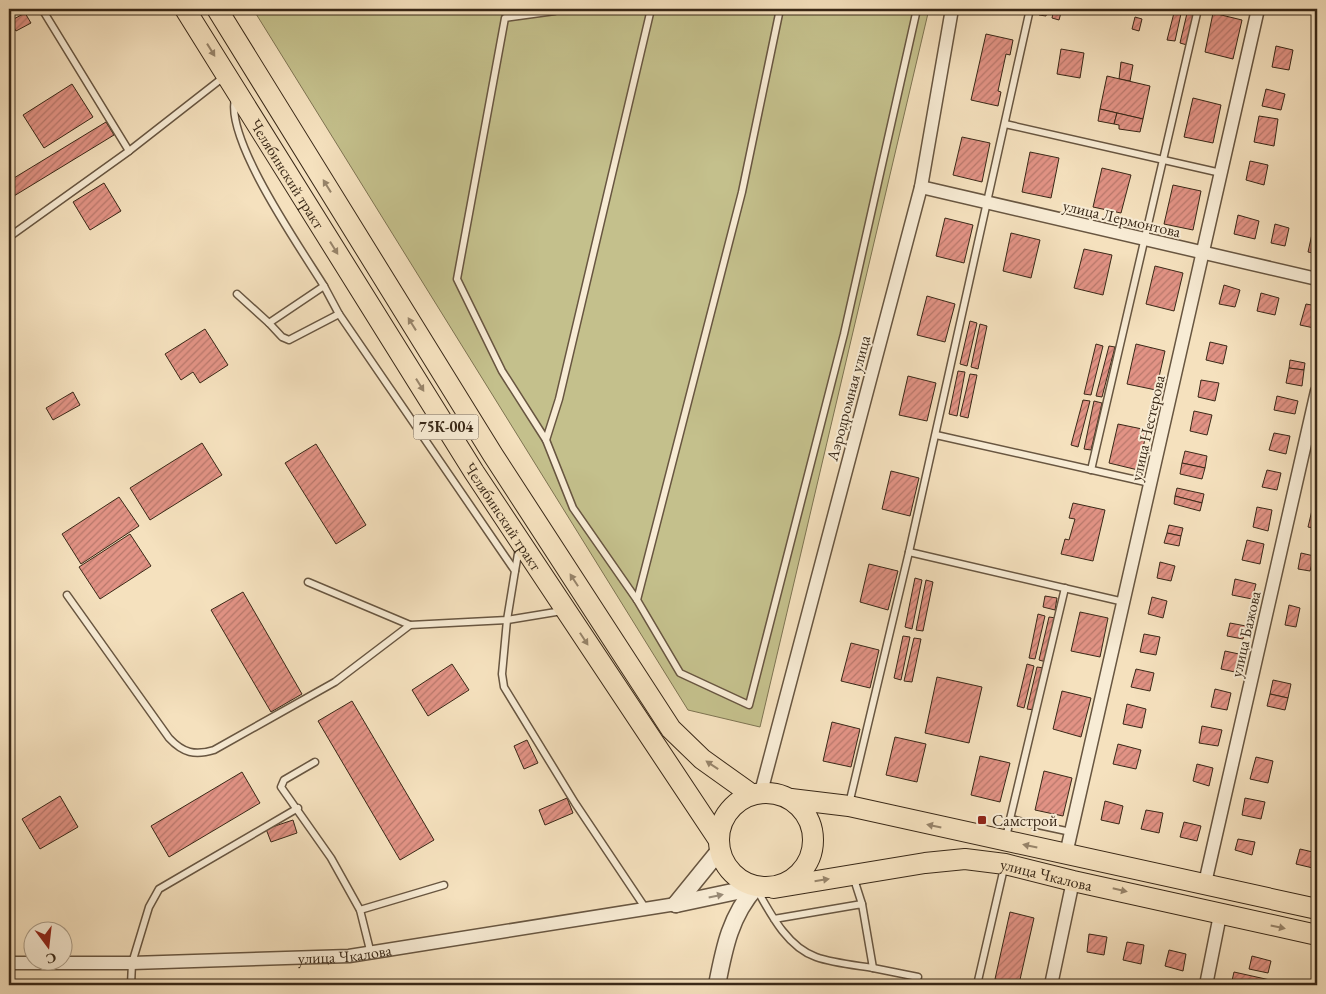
<svg xmlns="http://www.w3.org/2000/svg" width="1326" height="994" font-family="'EB Garamond',serif">
  <style>
    .garden { fill: #c4c08c; stroke: #7e7452 }
    .building { fill: url(#building-hatch); stroke: #392817 }
    .lines { fill: none; stroke-linecap: round; stroke-linejoin: round }
    .service-casing { stroke: #685641; stroke-width: 9 }
    .minor-casing { stroke: #685641; stroke-width: 15 }
    .tertiary-casing { stroke: #685641; stroke-width: 19 }
    .primary-casing { stroke: #392817; stroke-width: 22 }
    .service { stroke: #f8ecd5; stroke-width: 6 }
    .minor { stroke: #f8ecd5; stroke-width: 12 }
    .tertiary { stroke: #f8ecd5; stroke-width: 16 }
    .primary { stroke: #f5e1be; stroke-width: 20 }
    .oneway { fill: #97846a }
    .oneway2 { fill: #988a76 }
    .poi-dot { fill: #8f2418; stroke: #f8ecd5; stroke-width: 2 }
    .labels { text-anchor: middle; stroke-width: 4; stroke-linejoin: round; paint-order: stroke }
    .shield { fill: #f8ecd5; stroke: #726350; stroke-width: 1 }
    .shield-label { font-size: 15px; font-weight: bold; fill: #392817 }
    .street-label { font-size: 16px; fill: #392817; stroke: #f8ecd5 }
    .poi-label { font-size: 16px; fill: #392817; stroke: #f8ecd5; text-anchor: start }
  </style>
  <defs>
    <pattern id="building-hatch" width="6" height="6" patternUnits="userSpaceOnUse" patternTransform="scale(1.25)"><rect width="6" height="6" fill="#e29385"/><path d="M-1 1l2-2M0 6l6-6M5 7l2-2" fill="none" stroke="#b8786c"/></pattern>
  </defs>
  <rect width="100%" height="100%" fill="#f5e1be"/>
  <filter id="stains"><feTurbulence type="fractalNoise" baseFrequency=".004" numOctaves="4"/><feColorMatrix values="0 0 0 0 .2 0 0 0 0 .09 0 0 0 0 .02 0 0 0 .5 -.17"/></filter>
  <radialGradient id="worn" r=".72"><stop offset=".6" stop-color="#630" stop-opacity="0"/><stop offset="1" stop-color="#630" stop-opacity=".3"/></radialGradient>
  <polygon class="garden" points="253,9 929,9 760,727 688,710"/>
  <g class="building">
    <polygon points="1041,9 1048,9 1046,16 1039,15"/>
    <polygon points="1054,9 1062,9 1059,20 1052,18"/>
    <polygon points="1175,9 1182,9 1175,41 1167,40"/>
    <polygon points="1188,9 1195,9 1187,45 1180,43"/>
    <polygon points="25,13 31,23 16,31 10,21"/>
    <polygon points="1213,13 1242,20 1233,59 1205,52"/>
    <polygon points="1135,17 1142,19 1139,31 1132,29"/>
    <polygon points="986,34 1013,40 1010,55 1006,54 998,91 1001,92 998,106 971,100"/>
    <polygon points="1276,46 1293,50 1289,70 1272,67"/>
    <polygon points="1061,49 1084,53 1080,78 1057,74"/>
    <polygon points="1121,62 1133,65 1130,81 1119,79"/>
    <polygon points="1107,76 1150,86 1143,119 1100,109"/>
    <polygon points="72,84 93,117 44,148 23,115"/>
    <polygon points="1266,89 1285,94 1281,110 1262,106"/>
    <polygon points="1193,98 1221,105 1213,143 1184,137"/>
    <polygon points="1100,109 1117,113 1114,124 1098,121"/>
    <polygon points="1117,113 1143,119 1140,132 1119,129 1119,125 1114,124"/>
    <polygon points="1259,116 1278,119 1274,146 1254,142"/>
    <polygon points="106,122 114,135 9,199 9,181"/>
    <polygon points="962,137 990,143 982,182 953,175"/>
    <polygon points="1030,152 1059,158 1051,198 1022,192"/>
    <polygon points="1250,161 1268,165 1264,185 1246,180"/>
    <polygon points="1102,168 1131,175 1121,213 1093,207"/>
    <polygon points="104,183 121,211 90,230 73,202"/>
    <polygon points="1173,185 1201,191 1193,230 1164,224"/>
    <polygon points="1238,215 1259,221 1255,239 1234,234"/>
    <polygon points="945,218 973,225 964,263 936,256"/>
    <polygon points="1275,224 1289,228 1285,246 1271,243"/>
    <polygon points="1011,233 1040,240 1031,278 1003,271"/>
    <polygon points="1312,234 1317,236 1317,254 1308,252"/>
    <polygon points="1084,249 1112,255 1103,295 1074,288"/>
    <polygon points="1155,266 1183,273 1174,311 1146,304"/>
    <polygon points="1224,285 1240,290 1235,307 1219,304"/>
    <polygon points="1261,293 1279,298 1275,315 1257,311"/>
    <polygon points="927,296 955,304 945,342 917,335"/>
    <polygon points="1306,304 1317,306 1314,328 1300,325"/>
    <polygon points="970,321 977,323 967,366 960,364"/>
    <polygon points="980,324 987,326 978,369 971,367"/>
    <polygon points="205,329 228,365 200,383 193,372 181,380 165,354"/>
    <polygon points="1210,342 1227,346 1223,364 1206,360"/>
    <polygon points="1096,344 1103,346 1091,395 1084,394"/>
    <polygon points="1136,344 1165,351 1156,390 1127,384"/>
    <polygon points="1109,346 1115,347 1102,397 1096,396"/>
    <polygon points="1290,360 1305,363 1304,370 1289,368"/>
    <polygon points="1289,368 1304,370 1302,386 1286,383"/>
    <polygon points="958,371 965,372 957,416 949,414"/>
    <polygon points="970,374 977,375 968,418 960,416"/>
    <polygon points="908,376 936,383 927,421 899,415"/>
    <polygon points="1201,380 1219,383 1215,401 1198,397"/>
    <polygon points="73,392 80,405 53,420 46,408"/>
    <polygon points="1277,396 1298,401 1295,414 1274,410"/>
    <polygon points="1083,400 1090,401 1078,447 1071,445"/>
    <polygon points="1094,401 1102,403 1091,450 1084,449"/>
    <polygon points="1194,411 1212,415 1207,435 1190,431"/>
    <polygon points="1118,424 1147,430 1138,470 1109,463"/>
    <polygon points="1274,433 1290,436 1286,454 1269,450"/>
    <polygon points="202,443 222,475 150,520 130,488"/>
    <polygon points="316,444 366,525 336,544 285,463"/>
    <polygon points="1185,451 1207,456 1205,468 1182,463"/>
    <polygon points="1182,463 1205,468 1202,479 1180,474"/>
    <polygon points="1267,470 1281,473 1277,490 1262,487"/>
    <polygon points="891,471 919,478 910,516 882,509"/>
    <polygon points="1177,488 1204,494 1202,503 1175,496"/>
    <polygon points="1175,496 1202,503 1200,511 1174,504"/>
    <polygon points="119,497 139,526 81,564 62,534"/>
    <polygon points="1073,503 1105,510 1093,561 1061,554 1065,539 1069,540 1075,519 1069,518"/>
    <polygon points="1313,506 1317,507 1317,529 1308,527"/>
    <polygon points="1257,507 1272,510 1268,531 1253,527"/>
    <polygon points="1169,525 1183,528 1181,536 1167,533"/>
    <polygon points="1167,533 1181,536 1179,546 1164,543"/>
    <polygon points="130,534 151,566 100,599 79,567"/>
    <polygon points="1247,540 1264,544 1260,564 1242,560"/>
    <polygon points="1301,553 1314,556 1310,571 1298,569"/>
    <polygon points="1160,562 1175,566 1171,581 1157,578"/>
    <polygon points="869,564 898,571 888,610 860,602"/>
    <polygon points="915,578 922,580 912,629 905,627"/>
    <polygon points="1235,579 1256,584 1252,599 1232,595"/>
    <polygon points="926,580 933,582 923,631 916,630"/>
    <polygon points="243,592 302,694 271,712 211,610"/>
    <polygon points="1045,596 1057,598 1055,610 1043,607"/>
    <polygon points="1152,597 1167,601 1163,618 1148,614"/>
    <polygon points="1289,605 1300,608 1296,627 1285,625"/>
    <polygon points="1080,612 1108,618 1100,657 1071,651"/>
    <polygon points="1038,614 1045,616 1035,659 1029,658"/>
    <polygon points="1049,617 1056,618 1046,662 1039,660"/>
    <polygon points="1230,623 1246,626 1243,639 1227,636"/>
    <polygon points="1144,634 1160,637 1156,655 1140,652"/>
    <polygon points="903,636 910,637 901,680 894,678"/>
    <polygon points="914,638 921,639 912,682 904,681"/>
    <polygon points="851,643 879,650 870,688 841,681"/>
    <polygon points="1225,651 1239,654 1235,672 1221,669"/>
    <polygon points="452,664 469,690 428,716 412,690"/>
    <polygon points="1027,664 1034,666 1024,708 1017,706"/>
    <polygon points="1037,667 1044,668 1034,710 1027,709"/>
    <polygon points="1136,669 1154,673 1150,691 1131,687"/>
    <polygon points="937,677 982,687 969,743 925,733"/>
    <polygon points="1273,680 1291,684 1288,698 1270,694"/>
    <polygon points="1215,689 1231,693 1227,710 1211,707"/>
    <polygon points="1062,691 1091,698 1081,737 1053,729"/>
    <polygon points="1270,694 1288,698 1285,710 1267,706"/>
    <polygon points="352,701 434,840 400,860 318,721"/>
    <polygon points="1127,704 1146,709 1142,728 1123,724"/>
    <polygon points="832,722 860,729 851,767 823,761"/>
    <polygon points="1202,726 1222,730 1218,746 1199,743"/>
    <polygon points="895,737 926,744 917,782 886,775"/>
    <polygon points="527,740 538,763 524,769 514,746"/>
    <polygon points="1118,744 1141,750 1136,769 1113,764"/>
    <polygon points="980,756 1010,763 1000,802 971,795"/>
    <polygon points="1256,757 1273,761 1268,783 1250,779"/>
    <polygon points="1197,764 1213,768 1209,786 1193,781"/>
    <polygon points="1044,771 1072,778 1063,816 1035,810"/>
    <polygon points="242,772 260,803 169,857 151,826"/>
    <polygon points="60,796 78,827 40,849 22,819"/>
    <polygon points="567,798 573,813 545,825 539,810"/>
    <polygon points="1245,798 1265,802 1261,819 1242,815"/>
    <polygon points="1105,801 1123,806 1119,824 1101,820"/>
    <polygon points="1146,810 1163,813 1159,833 1141,829"/>
    <polygon points="293,820 297,833 271,842 266,829"/>
    <polygon points="1184,822 1201,826 1197,841 1180,837"/>
    <polygon points="1238,839 1255,842 1252,855 1235,850"/>
    <polygon points="1300,849 1317,853 1317,869 1296,864"/>
    <polygon points="1010,912 1034,918 1019,984 995,979"/>
    <polygon points="1089,934 1107,937 1104,955 1087,952"/>
    <polygon points="1127,942 1144,945 1141,964 1123,960"/>
    <polygon points="1169,950 1186,954 1183,971 1165,966"/>
    <polygon points="1252,956 1271,961 1268,973 1249,969"/>
    <polygon points="1234,972 1279,982 1278,985 1231,985"/>
    <polygon points="828,981 851,985 827,985"/>
  </g>
  <g class="lines">
    <g class="service-casing">
      <g id="service">
        <polyline points="42,9 129,151"/>
        <polyline points="557,9 555,11 505,18 457,279 502,371 546,440 559,399 651,9"/>
        <polyline points="780,9 742,192 637,600 680,673 749,705 844,334 917,9"/>
        <path d="M235,99C225,140 301,249 324,286L269,323L237,294"/>
        <polyline points="1005,124 1221,173"/>
        <polyline points="9,237 129,151 225,76"/>
        <polyline points="269,323 282,337 289,340 339,314"/>
        <polyline points="936,435 1150,483"/>
        <polyline points="546,440 573,508 637,600"/>
        <polyline points="1091,470 1198,9"/>
        <polyline points="909,552 1124,602"/>
        <polyline points="515,571 519,548"/>
        <polyline points="308,582 410,625"/>
        <polyline points="1065,588 1010,819 1071,832"/>
        <path d="M67,595L169,738C183,753 195,756 214,750L335,682L410,625L507,620L515,571L339,314L324,286"/>
        <polyline points="562,611 507,620 502,674 504,687 575,803 646,909"/>
        <polyline points="315,762 284,780 281,787 331,858 360,910 371,954"/>
        <polyline points="849,804 909,552 1030,9"/>
        <polyline points="1006,838 1010,819"/>
        <polyline points="853,876 862,904"/>
        <path d="M756,888C770,913 787,947 816,957C833,963 854,965 873,968L862,904L774,919"/>
        <polyline points="360,910 444,885"/>
        <polyline points="873,968 918,977"/>
        <polyline points="131,985 132,963 149,907 159,889 298,808"/>
        <polyline points="977,985 1004,868"/>
      </g>
    </g>
    <g class="minor-casing">
      <g id="minor">
        <polyline points="921,187 1317,279"/>
        <polyline points="761,792 921,187 952,9"/>
        <polyline points="1066,854 1258,9"/>
        <polyline points="1205,883 1317,391"/>
        <path id="s1" d="M9,963H132L349,956L676,904"/>
        <polyline points="1051,985 1073,881"/>
        <polyline points="1206,985 1220,915"/>
      </g>
    </g>
    <g class="tertiary-casing">
      <g id="tertiary">
        <polyline points="676,904 756,887"/>
        <polyline points="676,904 719,851"/>
        <path d="M717,985C724,949 730,916 756,887"/>
      </g>
    </g>
    <g class="primary-casing">
      <g id="primary">
        <path id="s2" d="M185,9L474,472L718,839"/>
        <polyline points="217,9 493,455 671,729 702,759 751,794"/>
        <circle cx="766" cy="840" r="47"/>
        <polyline points="791,799 849,806 1317,909"/>
        <path id="s3" d="M774,888L925,863L965,859L1005,864L1073,881L1317,935"/>
      </g>
    </g>
    <use href="#service" class="service"/>
    <use href="#minor" class="minor"/>
    <use href="#tertiary" class="tertiary"/>
    <use href="#primary" class="primary"/>
  </g>
  <defs><path id="oneway-solid" d="M-6-.8H1V-3.2L6.5 0L1 3.2V.8H-6Z" transform="scale(1.25)"/></defs>
  <g class="oneway">
    <use href="#oneway-solid" transform="translate(211 50) rotate(58)"/>
    <use href="#oneway-solid" transform="translate(327 186) rotate(-122)"/>
    <use href="#oneway-solid" transform="translate(334 248) rotate(58)"/>
    <use href="#oneway-solid" transform="translate(412 324) rotate(-122)"/>
    <use href="#oneway-solid" transform="translate(420 385) rotate(58)"/>
    <use href="#oneway-solid" transform="translate(574 580) rotate(-123)"/>
    <use href="#oneway-solid" transform="translate(584 639) rotate(57)"/>
    <use href="#oneway-solid" transform="translate(712 765) rotate(-146)"/>
    <use href="#oneway-solid" transform="translate(934 826) rotate(-168)"/>
    <use href="#oneway-solid" transform="translate(1030 846) rotate(-168)"/>
    <use href="#oneway-solid" transform="translate(822 880) rotate(-9)"/>
    <use href="#oneway-solid" transform="translate(1120 890) rotate(13)"/>
    <use href="#oneway-solid" transform="translate(1278 927) rotate(12)"/>
  </g>
  <use class="oneway2" href="#oneway-solid" transform="translate(716 896) rotate(-12)"/>
  <rect class="poi-dot" x="977" y="815" width="10" height="10" rx="2.5"/>
  <g class="labels">
    <rect class="shield" x="413.5" y="414.5" width="65" height="25" rx="4"/>
    <g class="shield-label">
      <text x="446" y="432">75К-004</text>
    </g>
    <g class="street-label">
      <text dy="6" stroke="none"><textPath href="#s2" startOffset="194">Челябинский тракт</textPath></text>
      <text transform="translate(1122 218) rotate(13)" y="6">улица Лермонтова</text>
      <text transform="translate(848 398) rotate(-75)" y="6">Аэродромная улица</text>
      <text transform="translate(1147 428) rotate(-77)" y="6">улица Нестерова</text>
      <text dy="6" stroke="none"><textPath href="#s2" startOffset="599">Челябинский тракт</textPath></text>
      <text transform="translate(1245 634) rotate(-77)" y="6">улица Бажова</text>
      <text dy="6" stroke="none"><textPath href="#s3" startOffset="276">улица Чкалова</textPath></text>
      <text dy="6" stroke="none"><textPath href="#s1" startOffset="336">улица Чкалова</textPath></text>
    </g>
    <g class="poi-label">
      <text x="992" y="826">Самстрой</text>
    </g>
  </g>
  <rect width="1326" height="994" fill="none" stroke="#f5e1be" stroke-width="30"/>
  <rect x="10" y="10" width="1306" height="974" fill="none" stroke="#392817" stroke-width="2.5"/>
  <rect x="15" y="15" width="1296" height="964" fill="none" stroke="#392817"/>
  <g transform="translate(48 946) rotate(165)"><circle r="24" fill="#f8ecd5" stroke="#ac9e89"/>
  <path d="M0-4L9 19L0 12L-9 19Z" fill="#8f2418"/>
  <text y="-8" font-size="14" font-weight="bold" text-anchor="middle" fill="#392817">С</text>
  </g>
  <rect width="100%" height="100%" filter="url(#stains)"/>
  <rect width="100%" height="100%" fill="url(#worn)"/>
</svg>
